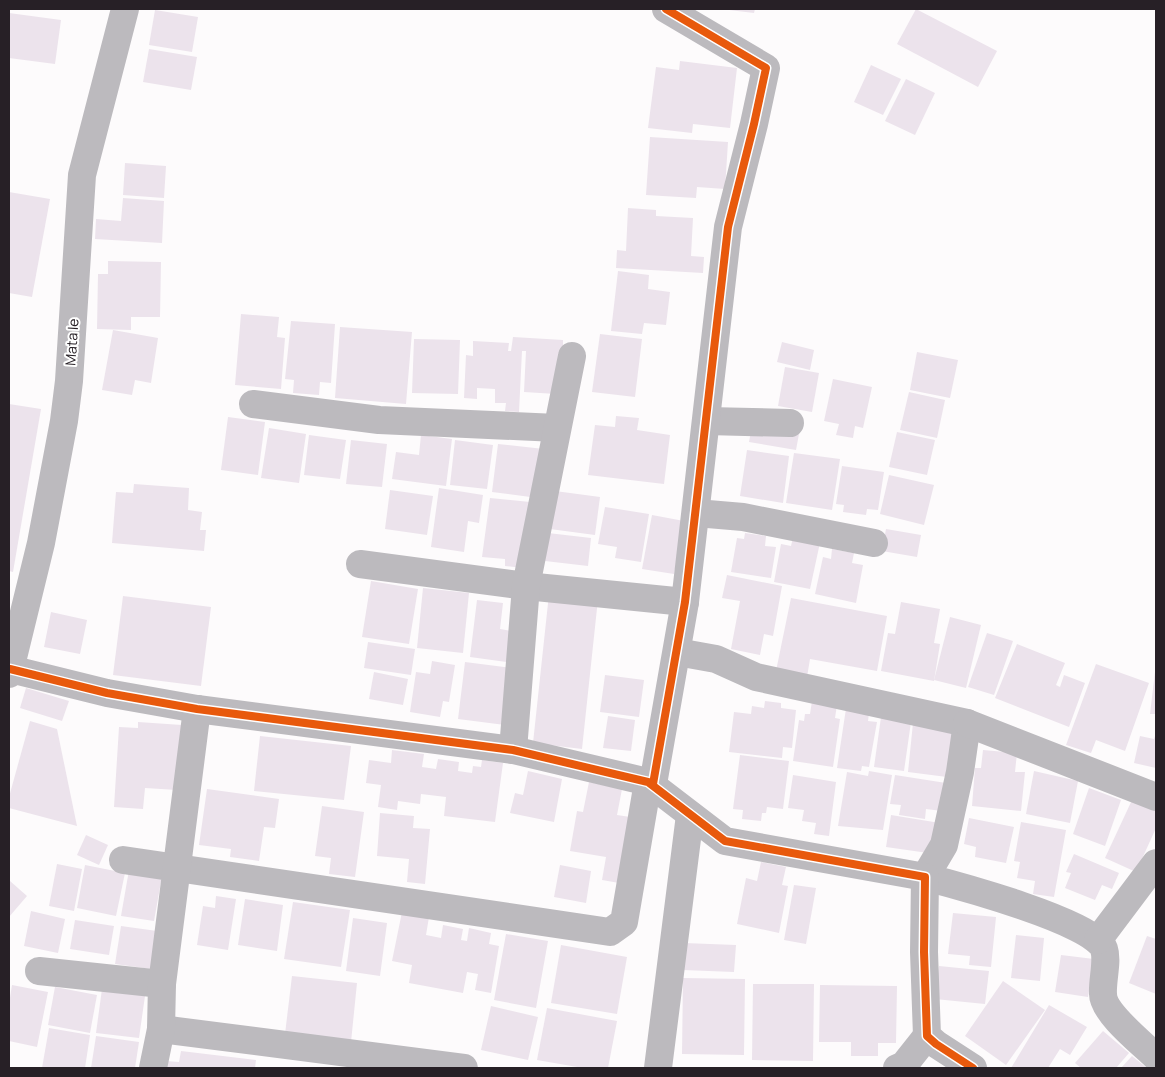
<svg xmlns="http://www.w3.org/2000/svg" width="1165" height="1077" font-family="Manrope,sans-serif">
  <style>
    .building { fill: #ece3ec }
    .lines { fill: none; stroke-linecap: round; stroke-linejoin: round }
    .minor { stroke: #bcbabe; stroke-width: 28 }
    .cycleway-casing { stroke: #fff; stroke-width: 11 }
    .cycleway { stroke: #e8590c; stroke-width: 8 }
    .labels { text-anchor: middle; stroke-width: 4; stroke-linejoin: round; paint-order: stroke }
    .street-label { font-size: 14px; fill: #272026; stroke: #fff }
  </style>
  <rect width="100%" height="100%" fill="#fdfbfc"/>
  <g class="building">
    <polygon points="721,9 755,9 754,13"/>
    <polygon points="916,9 997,51 978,87 897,44"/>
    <polygon points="155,10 198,17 192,52 149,45"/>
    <polygon points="9,13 61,20 55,64 9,58"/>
    <polygon points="149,49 197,57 191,90 143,82"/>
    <polygon points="680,61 737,68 730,128 693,124 692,133 648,128 656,67 679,70"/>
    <polygon points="871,65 901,79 883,115 854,102"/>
    <polygon points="906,79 935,93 915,135 885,121"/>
    <polygon points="650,137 728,142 725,189 697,187 696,198 646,195"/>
    <polygon points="125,163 166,166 164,198 123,195"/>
    <polygon points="9,192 50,199 32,297 9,293"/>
    <polygon points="123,198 164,201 162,243 95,239 96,219 121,221"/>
    <polygon points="628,208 656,210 656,216 693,218 691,256 704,257 703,273 616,268 617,250 626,251"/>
    <polygon points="108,261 161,262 160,317 131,317 131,330 97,329 98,274 108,274"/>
    <polygon points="618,271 649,275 648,289 670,292 666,325 644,323 642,334 611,331"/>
    <polygon points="241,314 279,317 277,337 285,338 281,389 235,385"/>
    <polygon points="291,321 335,324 331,383 320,382 319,395 293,393 294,380 285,379"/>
    <polygon points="340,327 412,332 406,404 335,398"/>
    <polygon points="113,330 158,338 151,383 135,380 132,395 102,390"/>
    <polygon points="600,334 642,339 635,397 592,392"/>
    <polygon points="513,337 563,340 563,353 558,353 556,394 524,392 526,351 522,351 519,412 505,411 506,403 495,403 495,389 477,388 477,399 464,398 466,355 473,356 473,341 509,343 508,351 511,351"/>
    <polygon points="414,339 460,340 458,394 412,393"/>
    <polygon points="782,342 814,350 810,370 777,362"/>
    <polygon points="917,352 958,360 950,398 910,390"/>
    <polygon points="785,367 819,373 812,412 778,406"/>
    <polygon points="833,379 872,387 863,428 855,426 853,438 836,435 839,424 824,421"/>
    <polygon points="909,392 945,400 937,438 900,430"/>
    <polygon points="9,404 41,409 13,572 9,571"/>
    <polygon points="616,416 639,418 637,430 670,435 664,484 588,475 595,425 615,427"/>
    <polygon points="228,417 265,422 258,475 221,470"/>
    <polygon points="752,426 799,434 796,450 749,442"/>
    <polygon points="269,428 306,434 299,483 261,478"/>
    <polygon points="897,432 935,440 927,475 889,467"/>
    <polygon points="309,435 346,440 340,479 304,475"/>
    <polygon points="421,435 452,439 446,486 392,479 396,452 419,455"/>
    <polygon points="351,440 387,444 382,487 346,484"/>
    <polygon points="455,440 493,445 487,489 450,485"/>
    <polygon points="498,444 544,449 538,498 492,492"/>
    <polygon points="747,450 789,456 783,503 740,496"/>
    <polygon points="794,453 840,459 832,510 786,503"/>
    <polygon points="842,466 884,472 878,510 867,509 866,515 843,512 844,505 836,504"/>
    <polygon points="889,475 934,485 924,525 880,514"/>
    <polygon points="134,484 189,488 188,510 202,512 200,530 206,530 204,551 112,543 116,492 133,493"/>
    <polygon points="439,488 483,495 479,523 468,521 464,552 431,547"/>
    <polygon points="390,490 433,496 427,535 385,529"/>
    <polygon points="555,491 600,497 595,535 550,529"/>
    <polygon points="490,498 530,502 523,568 505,566 505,559 482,557"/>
    <polygon points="605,507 649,514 641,562 615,558 617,547 598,544"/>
    <polygon points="652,515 684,521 674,574 642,569"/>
    <polygon points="886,529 921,535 917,557 882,551"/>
    <polygon points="548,533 591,538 588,566 545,561"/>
    <polygon points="745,533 766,536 765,546 776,547 771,578 731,572 737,538 744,539"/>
    <polygon points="794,533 821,538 810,589 774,582 781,544 791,546"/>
    <polygon points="832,549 854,553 852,563 863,565 856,603 815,594 823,557 831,559"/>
    <polygon points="727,575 782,586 773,636 764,634 760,655 731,649 740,601 722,598"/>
    <polygon points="371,581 418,589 409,644 362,637"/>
    <polygon points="423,588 469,593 463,653 417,648"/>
    <polygon points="549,594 598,599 582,749 533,743"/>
    <polygon points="123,596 211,607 201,686 113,675"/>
    <polygon points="791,598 887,616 877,671 810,659 807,677 776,671"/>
    <polygon points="477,600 503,603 500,629 518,632 514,663 470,657"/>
    <polygon points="901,602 940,609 934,643 940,644 934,681 881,671 888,633 895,634"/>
    <polygon points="51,612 87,620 80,654 44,647"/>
    <polygon points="950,617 981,625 966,688 934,680"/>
    <polygon points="987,633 1013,641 994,695 968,687"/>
    <polygon points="368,642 415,649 411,675 364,668"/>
    <polygon points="1017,644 1065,663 1056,685 1060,687 1064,675 1085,683 1069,727 995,698"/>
    <polygon points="432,661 455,665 449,702 443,701 440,717 410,712 416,672 430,674"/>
    <polygon points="465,662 513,668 505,725 458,719"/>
    <polygon points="1096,664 1149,683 1125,751 1096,740 1091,753 1066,745"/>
    <polygon points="374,672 408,679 403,705 369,699"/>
    <polygon points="1155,672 1156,673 1156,714 1150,714"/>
    <polygon points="605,675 644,680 639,717 600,712"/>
    <polygon points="26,688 69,701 62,721 20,708"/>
    <polygon points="765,701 781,703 781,708 796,710 792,748 783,747 782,758 729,752 734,712 751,714 752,706 764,708"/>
    <polygon points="812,701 837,705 835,718 840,719 833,767 793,761 799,720 804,721 805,714 810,714"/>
    <polygon points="847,702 870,706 868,721 877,722 869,767 862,766 861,771 837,768"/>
    <polygon points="882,710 912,715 904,771 874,767"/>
    <polygon points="608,716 635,720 631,751 603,748"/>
    <polygon points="30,721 57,729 77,826 9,808 9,797"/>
    <polygon points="138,722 182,725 177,790 145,788 143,809 114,807 119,727 138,728"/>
    <polygon points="913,723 953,727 947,777 908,772"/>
    <polygon points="1156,733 1156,768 1134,763 1140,736 1154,739"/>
    <polygon points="260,736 351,746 344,800 254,791"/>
    <polygon points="392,750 424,754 422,767 436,769 438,759 459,762 458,771 472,773 473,766 481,767 482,760 503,763 495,822 444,816 446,797 421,794 420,804 398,801 397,810 378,807 381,785 366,783 369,760 391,763"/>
    <polygon points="983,750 1017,753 1015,772 1025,772 1021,811 972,806 975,768 981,768"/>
    <polygon points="740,755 789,761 783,809 767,807 766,813 762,813 761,821 742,819 743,810 733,809"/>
    <polygon points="528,771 562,779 554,822 510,813 515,793 523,795"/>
    <polygon points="869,771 892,775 883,830 838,826 847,772 868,776"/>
    <polygon points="1034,771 1078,781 1070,823 1026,814"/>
    <polygon points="793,775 836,782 829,836 814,834 816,823 802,821 804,810 788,808"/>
    <polygon points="895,775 946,783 942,811 926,809 925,819 899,815 901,805 890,804"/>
    <polygon points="589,782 622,789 617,815 637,818 625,884 602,880 606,857 570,851 577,811 583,812"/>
    <polygon points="1089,788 1121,800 1105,846 1073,834"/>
    <polygon points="207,789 279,799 275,828 264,827 259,861 230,857 231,849 199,845"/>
    <polygon points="1132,800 1156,811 1156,828 1136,872 1105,858"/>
    <polygon points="322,806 364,812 355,877 329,874 331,858 315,856"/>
    <polygon points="380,813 414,816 413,828 430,829 425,884 407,882 409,859 377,856"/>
    <polygon points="891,815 940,823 935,854 886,847"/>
    <polygon points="969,818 1014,827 1006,863 975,857 976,847 964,844"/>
    <polygon points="1021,822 1066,830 1054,897 1033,894 1035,881 1017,878 1020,862 1014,861"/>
    <polygon points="86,835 108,845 99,865 77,855"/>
    <polygon points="1074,854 1119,873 1112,889 1102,885 1095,900 1065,888 1071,873 1066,872"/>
    <polygon points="761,862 786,867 782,885 788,886 779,933 737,924 746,878 757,881"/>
    <polygon points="57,864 82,869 74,911 49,906"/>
    <polygon points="85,865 125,873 116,916 77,908"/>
    <polygon points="560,865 591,871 586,903 554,897"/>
    <polygon points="129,870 162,876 154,921 121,916"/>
    <polygon points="10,881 27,896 9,917 9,883"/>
    <polygon points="794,885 816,888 806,944 784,940"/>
    <polygon points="216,896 236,899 228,950 197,945 203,906 215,908"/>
    <polygon points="245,899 283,905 277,951 238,945"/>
    <polygon points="293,902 350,910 341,967 284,959"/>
    <polygon points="31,911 65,919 58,953 24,946"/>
    <polygon points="402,912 429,917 426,935 441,938 443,925 463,929 461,940 467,941 469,928 491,933 489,944 499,946 491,993 475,990 478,974 467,972 463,993 409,983 412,965 392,961"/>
    <polygon points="953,913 996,917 991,967 969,965 970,956 948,954"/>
    <polygon points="353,918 387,923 380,976 346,971"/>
    <polygon points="75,920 114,926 109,955 70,949"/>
    <polygon points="121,926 157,931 151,969 115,964"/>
    <polygon points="506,934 548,941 536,1008 494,1000"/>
    <polygon points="1016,935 1044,938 1040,981 1011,978"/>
    <polygon points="1147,936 1156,939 1156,994 1129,983"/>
    <polygon points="684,943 736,945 734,972 683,970"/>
    <polygon points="561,945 627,957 617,1014 551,1003"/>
    <polygon points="1061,955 1094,959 1088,997 1055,992"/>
    <polygon points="939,966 989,971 985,1004 935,999"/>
    <polygon points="292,976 357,983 351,1042 285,1034"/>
    <polygon points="683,978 745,979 744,1055 682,1054"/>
    <polygon points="1003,981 1045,1010 1006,1065 965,1036"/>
    <polygon points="753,984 814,984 813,1061 752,1060"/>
    <polygon points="12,985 48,992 37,1047 9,1041 9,1004"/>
    <polygon points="820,985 897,986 896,1043 878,1043 878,1056 851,1056 851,1042 819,1042"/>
    <polygon points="55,987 97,995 90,1033 48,1025"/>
    <polygon points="102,989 145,996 139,1038 96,1033"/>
    <polygon points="1049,1005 1087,1027 1070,1055 1060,1049 1048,1068 1011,1068"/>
    <polygon points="491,1006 538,1017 528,1060 481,1050"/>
    <polygon points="547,1008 617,1021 608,1068 583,1068 537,1060"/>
    <polygon points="49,1028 90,1035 85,1068 42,1068"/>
    <polygon points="1103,1031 1129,1053 1116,1068 1081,1068 1075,1063"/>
    <polygon points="96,1036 139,1042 135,1068 91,1068"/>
    <polygon points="181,1051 256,1060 255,1068 165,1068 166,1061 179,1062"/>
    <polygon points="1132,1056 1147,1068 1121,1068"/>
  </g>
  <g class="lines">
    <g class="minor">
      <polyline points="253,404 379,420 557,428"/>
      <polyline points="707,421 790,423"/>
      <polyline points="696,513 743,517 874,543"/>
      <polyline points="360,564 526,586 685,602"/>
      <path d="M677,652L716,659L756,677L967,723L960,772L944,845L925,877C956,885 1094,922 1104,949C1108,961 1102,981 1103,994C1103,1013 1143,1044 1156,1057"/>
      <polyline points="10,669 107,693 197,709 513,750 648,782 725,841 925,877 924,952 927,1036 936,1044 973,1068"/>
      <polyline points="9,674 41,543 64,421 69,381 82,175 125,9"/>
      <polyline points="967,723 1156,797"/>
      <polyline points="513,750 526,586 572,356"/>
      <polyline points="653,784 685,602 728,227 754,124 766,68 666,9"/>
      <polyline points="123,860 610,932 624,922 648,782"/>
      <polyline points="1098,940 1156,863"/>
      <polyline points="39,971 162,984"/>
      <polyline points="161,1029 464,1068"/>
      <polyline points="153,1068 161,1029 162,984 197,709"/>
      <polyline points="658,1068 690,815"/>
      <polyline points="897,1068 904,1065 927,1036"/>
    </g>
    <g class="cycleway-casing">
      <g id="cycleway">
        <polyline points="10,669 107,693 197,709 513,750 648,782 725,841 925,877 924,952 927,1036 936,1044 973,1068"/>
        <polyline points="653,784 685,602 728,227 754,124 766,68 666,9"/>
      </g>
    </g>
    <use href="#cycleway" class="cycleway"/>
  </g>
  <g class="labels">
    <g class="street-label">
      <text transform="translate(72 342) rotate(-86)" y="5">Mata Ie</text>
    </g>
  </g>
  <rect width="1165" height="1077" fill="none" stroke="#272026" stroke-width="20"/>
</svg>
